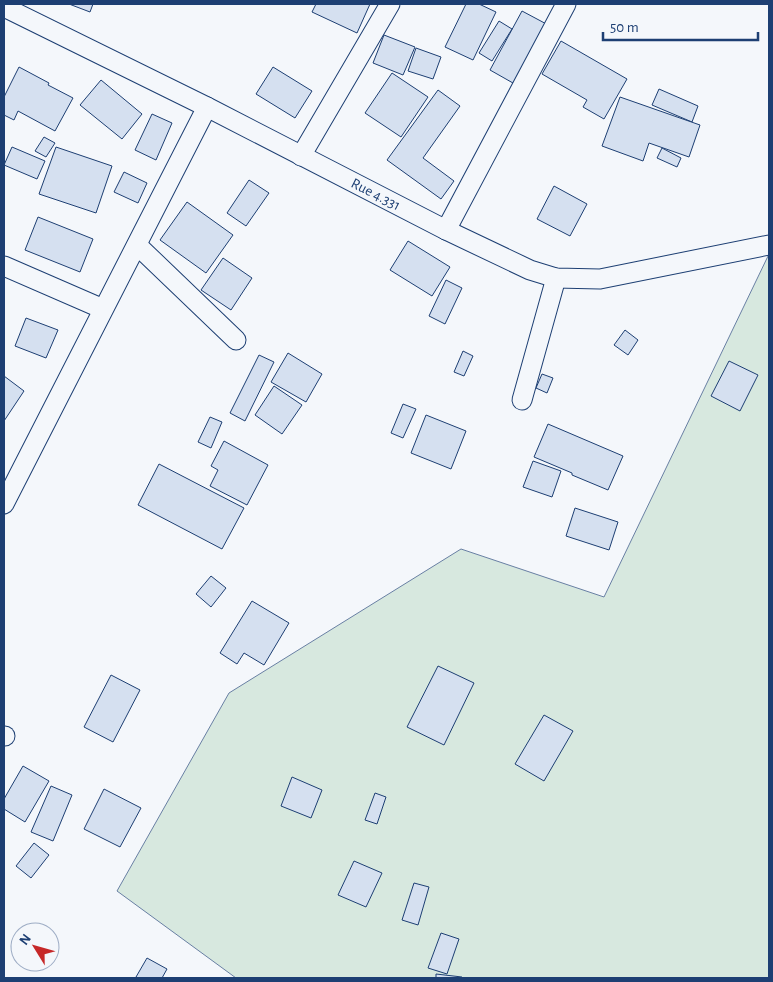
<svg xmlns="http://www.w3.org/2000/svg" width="773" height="982" font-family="'Alegreya Sans',sans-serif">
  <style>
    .green { fill: #d7e8df; stroke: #687fa3 }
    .building { fill: #d5e0f0; stroke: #1d3f73 }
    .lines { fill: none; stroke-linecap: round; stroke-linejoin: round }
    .minor-casing { stroke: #1d3f73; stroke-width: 21 }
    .minor { stroke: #f4f7fb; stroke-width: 19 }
    .labels { text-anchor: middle; stroke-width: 4; stroke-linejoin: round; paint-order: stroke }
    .street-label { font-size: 15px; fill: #1d3f73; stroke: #f4f7fb }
  </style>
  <rect width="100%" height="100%" fill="#f4f7fb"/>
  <polygon class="green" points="769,254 769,978 236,978 117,891 229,693 461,549 604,597"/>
  <g class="building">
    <polygon points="69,4 93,4 90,12"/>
    <polygon points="316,4 370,4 357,33 312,12"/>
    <polygon points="466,4 479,4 496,12 473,60 445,47"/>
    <polygon points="522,11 552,27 520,87 490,70"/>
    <polygon points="499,21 512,29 492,61 479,53"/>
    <polygon points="384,35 415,47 403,75 373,63"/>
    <polygon points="561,41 627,79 604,119 583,107 587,100 542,74"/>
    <polygon points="416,48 441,57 433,79 408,71"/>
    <polygon points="19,67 49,83 48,85 73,98 55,131 18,111 14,120 4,115 4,97"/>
    <polygon points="273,67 312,91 295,118 256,94"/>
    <polygon points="392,73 428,97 401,137 365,113"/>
    <polygon points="101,80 142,114 122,139 80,105"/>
    <polygon points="659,89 698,106 692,122 652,105"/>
    <polygon points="438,90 460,106 423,158 454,181 441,199 387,160"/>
    <polygon points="620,97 700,125 689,157 649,143 643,161 602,146"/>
    <polygon points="152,114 172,123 156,160 135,150"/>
    <polygon points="44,137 55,143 46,157 35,151"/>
    <polygon points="12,147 45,161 37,179 4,165"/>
    <polygon points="56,147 112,166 96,213 39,194"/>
    <polygon points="662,148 681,158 677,167 657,158"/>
    <polygon points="124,172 147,183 138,203 114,192"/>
    <polygon points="249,180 269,193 246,226 227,213"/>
    <polygon points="554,186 587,204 570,236 537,219"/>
    <polygon points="187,202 233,235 206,273 160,240"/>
    <polygon points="38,217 93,239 80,272 25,250"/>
    <polygon points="408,241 450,267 432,296 390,270"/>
    <polygon points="223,258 252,278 231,310 201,290"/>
    <polygon points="446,280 462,288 445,324 429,316"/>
    <polygon points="26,318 58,330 46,358 15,346"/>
    <polygon points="625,330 638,340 628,355 614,345"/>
    <polygon points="463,351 473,356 464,376 454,372"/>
    <polygon points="288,353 322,374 306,402 271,382"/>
    <polygon points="259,355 274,362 245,421 230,413"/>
    <polygon points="729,361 758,375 740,411 711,396"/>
    <polygon points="542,374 553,378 547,393 536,388"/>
    <polygon points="4,376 24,391 4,421"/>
    <polygon points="274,386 302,405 282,434 255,415"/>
    <polygon points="403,404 416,409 403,438 391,433"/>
    <polygon points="426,415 466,431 451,469 411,453"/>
    <polygon points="210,417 222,422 211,448 198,442"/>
    <polygon points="548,424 623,456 608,490 572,475 572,473 534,457"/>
    <polygon points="224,441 268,465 247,505 210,486 218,470 211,466"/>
    <polygon points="533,461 561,471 552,497 523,487"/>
    <polygon points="159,464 244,508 222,549 138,505"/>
    <polygon points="575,508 618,522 609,550 566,536"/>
    <polygon points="211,576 226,588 211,607 196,594"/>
    <polygon points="252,601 289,623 264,665 244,653 237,664 220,653"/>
    <polygon points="438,666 474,683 444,745 407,727"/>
    <polygon points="111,675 140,690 113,742 84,727"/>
    <polygon points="544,715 573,731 544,781 515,764"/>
    <polygon points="23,766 49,781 25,822 4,809 4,799"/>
    <polygon points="292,777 322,790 311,818 281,806"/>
    <polygon points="51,786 72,795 53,841 31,832"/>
    <polygon points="104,789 141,808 120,847 84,829"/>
    <polygon points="375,793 386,797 377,824 365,820"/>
    <polygon points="34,843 49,855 31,878 16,866"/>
    <polygon points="354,861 382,873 366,907 338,895"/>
    <polygon points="414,883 429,887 418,925 402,920"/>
    <polygon points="441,933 459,939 447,974 428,968"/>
    <polygon points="147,958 167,969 162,978 139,978 136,977"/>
    <polygon points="436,974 462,977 461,978 436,978"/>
  </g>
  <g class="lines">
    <g class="minor-casing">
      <g id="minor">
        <polyline points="4,7 207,107 446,230 530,270 556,278 600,279 769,245"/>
        <polyline points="301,156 390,4"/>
        <polyline points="446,230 566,4"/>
        <polyline points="137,245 236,340"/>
        <polyline points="4,266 103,309"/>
        <polyline points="522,400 556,278"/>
        <polyline points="4,504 207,107"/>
        <polyline points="4,736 5,736"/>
      </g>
    </g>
    <use href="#minor" class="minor"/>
  </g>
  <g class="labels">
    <g class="street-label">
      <text transform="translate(376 194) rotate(27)" y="5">Rue 4.331</text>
    </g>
  </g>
  <rect width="773" height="982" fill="none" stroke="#1d3f73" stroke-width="10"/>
  <g transform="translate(35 947) rotate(307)"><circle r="24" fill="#f4f7fb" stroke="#9eadc5"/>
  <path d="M0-4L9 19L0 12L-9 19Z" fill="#c62828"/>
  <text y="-8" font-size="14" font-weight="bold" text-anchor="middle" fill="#1d3f73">N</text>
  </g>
  <path d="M603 32v8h155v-8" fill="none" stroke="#1d3f73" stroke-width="2.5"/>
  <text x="610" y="32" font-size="15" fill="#1d3f73" stroke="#f4f7fb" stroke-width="4" paint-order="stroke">50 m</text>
</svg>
